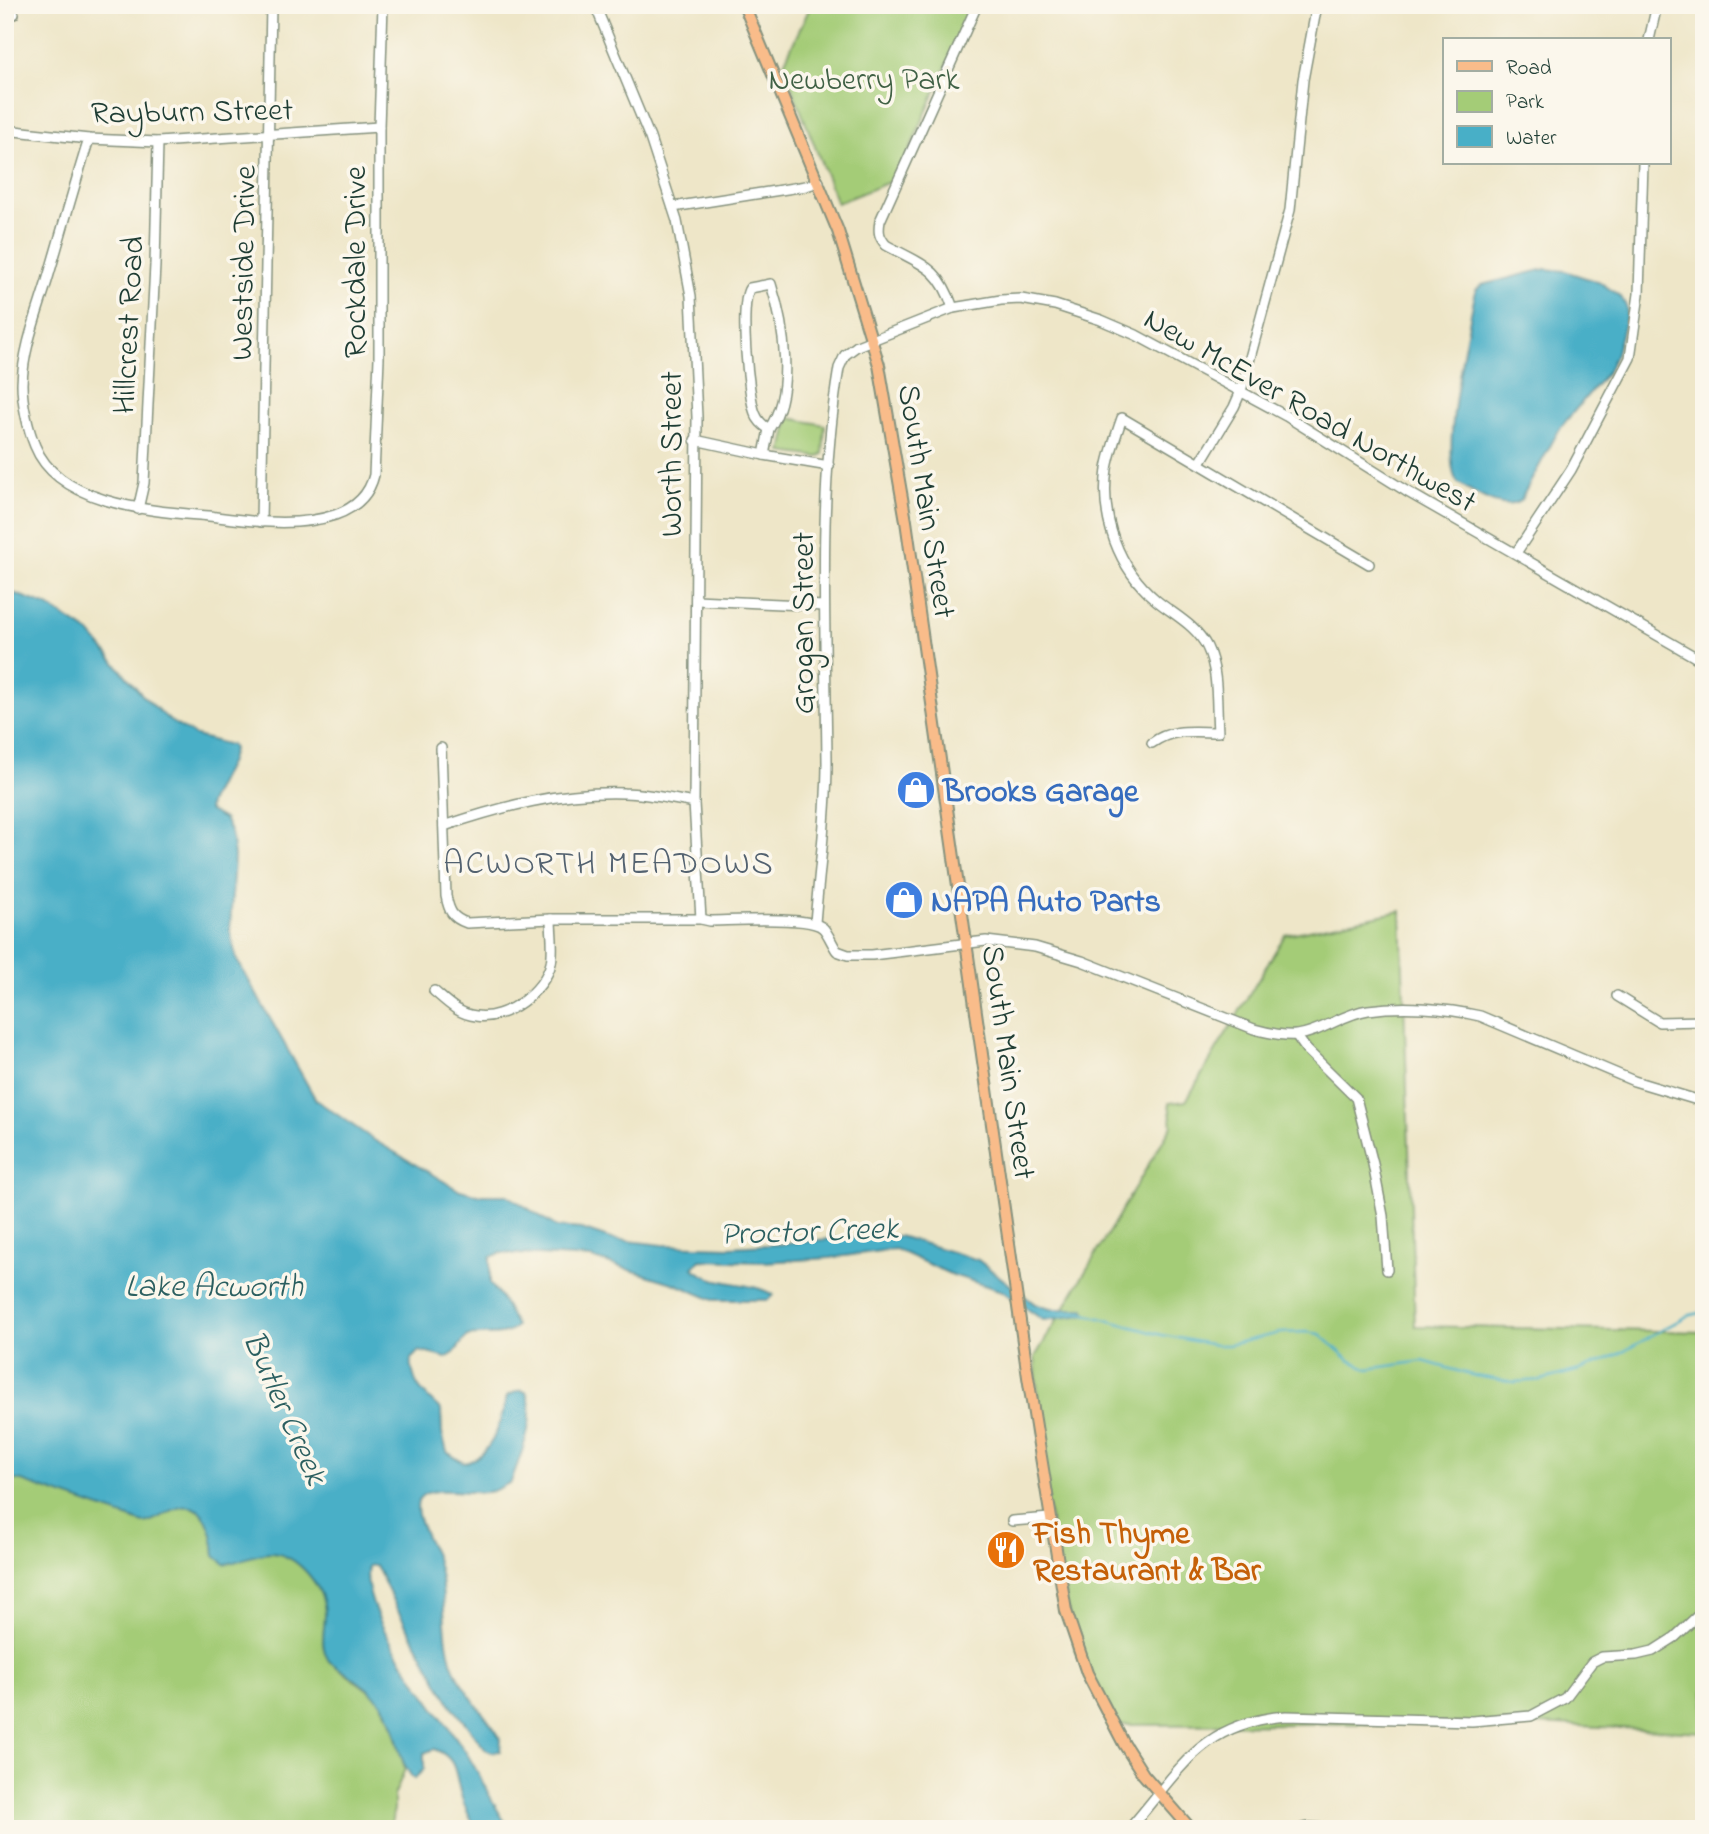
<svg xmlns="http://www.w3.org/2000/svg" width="1709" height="1834" font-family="'Indie Flower',sans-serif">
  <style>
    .green { fill: #a4cc77; stroke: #628456; stroke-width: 2 }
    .water { fill: #48afc7; stroke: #34767e; stroke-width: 2 }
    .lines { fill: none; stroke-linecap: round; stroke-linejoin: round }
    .stream { stroke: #48afc7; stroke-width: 2.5 }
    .minor-casing { stroke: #86927e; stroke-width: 12 }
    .major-casing { stroke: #86927e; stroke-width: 14 }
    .minor { stroke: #fff; stroke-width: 9 }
    .major { stroke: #f9bc8a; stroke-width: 10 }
    .labels { text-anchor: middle; stroke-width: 7; stroke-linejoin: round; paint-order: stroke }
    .park-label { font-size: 32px; fill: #406145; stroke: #fbf7ec }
    .street-label { font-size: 32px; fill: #1f3d34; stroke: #fbf7ec }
    .shop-label { font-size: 32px; font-weight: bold; fill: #366cbe; stroke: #fbf7ec; text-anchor: start }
    .food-label { font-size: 32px; font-weight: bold; fill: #c56008; stroke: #fbf7ec; text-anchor: start }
    .neighbourhood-label { font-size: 33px; letter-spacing: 2px; fill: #536270; stroke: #fbf7ec }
    .water-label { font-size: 33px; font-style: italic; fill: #2b5f60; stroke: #fbf7ec }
  </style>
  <rect width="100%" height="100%" fill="#fbf7ec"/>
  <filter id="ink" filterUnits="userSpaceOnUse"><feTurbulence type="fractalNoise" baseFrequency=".0143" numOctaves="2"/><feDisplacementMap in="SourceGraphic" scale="14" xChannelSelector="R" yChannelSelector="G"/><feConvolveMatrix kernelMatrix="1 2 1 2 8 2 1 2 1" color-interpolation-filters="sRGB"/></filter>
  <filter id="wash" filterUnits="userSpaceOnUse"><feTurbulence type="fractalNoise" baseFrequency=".00686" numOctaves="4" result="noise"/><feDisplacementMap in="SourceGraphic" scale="28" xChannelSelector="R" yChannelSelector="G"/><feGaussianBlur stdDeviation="1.57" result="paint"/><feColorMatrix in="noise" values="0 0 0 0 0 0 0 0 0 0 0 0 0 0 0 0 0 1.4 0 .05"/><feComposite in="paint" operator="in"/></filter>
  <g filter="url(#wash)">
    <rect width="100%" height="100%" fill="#eee6c8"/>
    <g class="green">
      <polygon points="811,5 973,5 897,179 837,203 783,65"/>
      <polygon points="789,418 825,425 823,454 818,457 782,452"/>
      <polygon points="1401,911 1415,1326 1704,1332 1704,1732 1515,1723 1119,1725 1077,1655 1045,1493 1035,1357 1172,1125 1169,1103 1186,1101 1285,935"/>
      <path d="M5,1480H19L144,1523C157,1521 165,1512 178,1508C207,1499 214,1536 215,1556C234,1556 252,1554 270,1553C297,1553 325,1588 325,1613C325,1632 318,1642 329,1661L377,1697L390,1718L405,1769L394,1796V1809L390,1829H5Z"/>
    </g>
    <g class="water">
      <path d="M1545,269L1565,271L1601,283L1621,297L1626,306L1627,313L1616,353L1608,371L1560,428L1520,501C1502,513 1474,492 1458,483C1438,459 1469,323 1476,290L1482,285Z"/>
      <path d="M5,590L48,606L90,633L143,696L170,721L196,736L231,745L233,749L230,761L209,803L208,810L224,819L231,833L234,856L230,930L236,958L316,1100L374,1140L457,1189L478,1195H507L557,1227L582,1229L611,1239L663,1245L730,1247L784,1244L849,1237L899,1236L978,1260L1035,1304L1050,1309H1085L1086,1315L1043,1320L1002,1291L950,1274L895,1249L830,1258L763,1262L700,1260L693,1268C715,1287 749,1280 773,1295L768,1300H713L676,1284L591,1258L501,1253L490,1257V1284L500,1296L516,1326C506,1339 483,1333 467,1336L454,1353L446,1358L419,1351L411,1359C413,1387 422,1392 441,1410L442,1433L447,1452L464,1463C493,1456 501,1422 507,1396L520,1390L526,1392C538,1418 520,1456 511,1482C505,1485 498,1489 492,1491C473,1496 440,1485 423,1495C406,1506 431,1544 436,1558C448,1594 440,1642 456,1673C468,1697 487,1716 501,1739L500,1751L492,1752L485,1749L449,1702L396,1607L376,1565L368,1566C358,1617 439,1710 467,1754C482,1778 492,1805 510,1829H476C471,1819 465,1809 462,1798C454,1776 460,1759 434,1749L424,1753V1769L414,1779C398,1762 399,1738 390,1717C378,1691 351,1677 329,1661C319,1644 325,1631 325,1614C325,1588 299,1555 272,1553C257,1552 240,1562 225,1564L215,1556C214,1536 207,1499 178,1508C165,1512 157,1521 144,1523L19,1480H5Z"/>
    </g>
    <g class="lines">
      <polyline class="stream" points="1085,1314 1162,1335 1215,1345 1228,1345 1280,1333 1307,1332 1320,1334 1349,1360 1368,1369 1423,1361 1475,1376 1514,1382 1541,1380 1580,1370 1617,1355 1687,1316 1704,1312"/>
    </g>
  </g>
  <g filter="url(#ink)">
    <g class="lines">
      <g class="minor-casing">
        <g id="minor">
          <polyline points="595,5 650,138 677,221 691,296 697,417 694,803 701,919"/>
          <polyline points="5,12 14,14"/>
          <polyline points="1649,40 1657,5"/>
          <polyline points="5,130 89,139 158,142 379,127"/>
          <path d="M89,139C74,186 61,234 47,281C37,314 23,349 22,384C22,403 28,429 35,446C59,506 155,511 209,516C249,521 296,528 335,515C355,508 369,496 374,475L379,358V127L383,5"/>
          <polyline points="673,207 806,186 819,182"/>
          <path d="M771,284C784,325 795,392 769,429C762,425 758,421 755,413C748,395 739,302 750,288Z"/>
          <path d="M953,308C939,266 922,265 886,245C879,237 878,232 880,221L977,5"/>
          <polyline points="695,440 764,455 829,466"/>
          <polyline points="764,455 769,429"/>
          <polyline points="1200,463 1234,407 1241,391 1290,210 1303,80 1317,5"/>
          <polyline points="138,509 144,483 155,265 158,142"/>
          <polyline points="261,522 271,5"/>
          <polyline points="1516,553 1571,470 1630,358 1639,294 1643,163"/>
          <polyline points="696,600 824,606"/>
          <path d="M1152,743C1172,728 1194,732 1218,732C1216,704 1219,672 1207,647C1196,625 1174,615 1156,600C1118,568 1100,518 1107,469C1110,452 1116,435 1122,418L1369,564"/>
          <path d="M441,748L446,896C449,911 452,918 467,923L551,919H701L710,921C730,921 810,915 823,928C828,933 832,944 837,951L848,955H872L986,941L1035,947L1082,961L1254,1029C1268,1033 1282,1036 1297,1035C1322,1032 1342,1014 1368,1010C1403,1005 1445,1008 1480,1016L1634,1081L1704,1102"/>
          <path d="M444,826C504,806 560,791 624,793C647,793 671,799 694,803"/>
          <path d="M815,923C819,870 827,816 827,763C826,632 817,498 839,368L845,355L857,346L953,308L1001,300L1021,299L1055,305L1101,320L1136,335L1286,416L1406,491L1704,662"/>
          <path d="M434,991C447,1002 458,1014 476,1016C505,1021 545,991 551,963C554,949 551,932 551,919"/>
          <polyline points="1617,996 1659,1022 1704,1021"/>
          <polyline points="1296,1035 1306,1049 1356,1098 1373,1164 1383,1216 1387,1270"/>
          <polyline points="1012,1521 1050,1518"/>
          <path d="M1129,1829C1180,1771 1200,1723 1286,1716L1472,1721L1531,1716L1565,1698L1592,1662L1602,1657L1636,1655L1653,1651L1675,1637L1704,1610"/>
          <polyline points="1299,1829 1308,1827 1338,1829"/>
        </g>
      </g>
      <g class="major-casing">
        <polyline id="major" points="744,5 838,231 879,365 906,521 1028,1377 1066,1611 1087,1673 1124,1744 1143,1774 1191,1829"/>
      </g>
      <use href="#minor" class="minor"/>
      <use href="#major" class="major"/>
    </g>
  </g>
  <defs>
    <g id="shop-disc" transform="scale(2.0125)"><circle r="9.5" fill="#3f7fe0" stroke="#fbf7ec"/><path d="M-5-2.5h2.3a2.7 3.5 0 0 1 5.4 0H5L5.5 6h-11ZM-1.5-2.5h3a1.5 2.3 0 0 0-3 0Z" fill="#fff"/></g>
    <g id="restaurant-disc" transform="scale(2.0125)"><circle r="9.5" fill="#e8710a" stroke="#fbf7ec"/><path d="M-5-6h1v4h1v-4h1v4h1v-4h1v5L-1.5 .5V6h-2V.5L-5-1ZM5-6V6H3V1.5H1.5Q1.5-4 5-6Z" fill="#fff"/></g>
  </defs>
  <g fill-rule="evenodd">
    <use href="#shop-disc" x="916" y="790"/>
    <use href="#shop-disc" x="904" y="900"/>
    <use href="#restaurant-disc" x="1006" y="1550"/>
  </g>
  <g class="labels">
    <g class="park-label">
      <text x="864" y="89">Newberry Park</text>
    </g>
    <g class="street-label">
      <text transform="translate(192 110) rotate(-1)" y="11">Rayburn Street</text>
      <text transform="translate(354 262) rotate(-90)" y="11">Rockdale Drive</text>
      <text transform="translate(242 263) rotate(-89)" y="11">Westside Drive</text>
      <text transform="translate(127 325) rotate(-87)" y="11">Hillcrest Road</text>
      <text transform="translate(1311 409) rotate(30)" y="11">New McEver Road Northwest</text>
      <text transform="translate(670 454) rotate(-90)" y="11">Worth Street</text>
      <text transform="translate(928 501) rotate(81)" y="11">South Main Street</text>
      <text transform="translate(802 623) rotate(-90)" y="11">Grogan Street</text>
      <text transform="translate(1010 1062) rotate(82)" y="11">South Main Street</text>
    </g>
    <g class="shop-label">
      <text x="943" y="801">Brooks Garage</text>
      <text x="931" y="911">NAPA Auto Parts</text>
    </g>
    <g class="food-label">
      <text x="1033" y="1543">Fish Thyme<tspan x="1033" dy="37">Restaurant &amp; Bar</tspan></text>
    </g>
    <g class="neighbourhood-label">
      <text x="609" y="873">ACWORTH MEADOWS</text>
    </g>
    <g class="water-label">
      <text transform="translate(809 1229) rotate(-2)" y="12">Proctor Creek</text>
      <text x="214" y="1296">Lake Acworth</text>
      <text transform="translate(287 1407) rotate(66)" y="12">Butler Creek</text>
    </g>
  </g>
  <rect width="1709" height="1834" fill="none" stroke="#fbf7ec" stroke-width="28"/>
  <rect x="1443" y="38" width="228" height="126" fill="#fbf7ec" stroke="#a3ada2" stroke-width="2"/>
  <rect x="1457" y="61" width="35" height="10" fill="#f9bc8a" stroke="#a3ada2" stroke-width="2"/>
  <text x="1506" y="74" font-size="21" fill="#1f3d34">Road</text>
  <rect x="1457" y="91" width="35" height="21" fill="#a4cc77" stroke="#a3ada2" stroke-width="2"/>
  <text x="1506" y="108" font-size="21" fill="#1f3d34">Park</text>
  <rect x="1457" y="126" width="35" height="21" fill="#48afc7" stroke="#a3ada2" stroke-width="2"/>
  <text x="1506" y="144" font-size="21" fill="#1f3d34">Water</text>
</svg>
